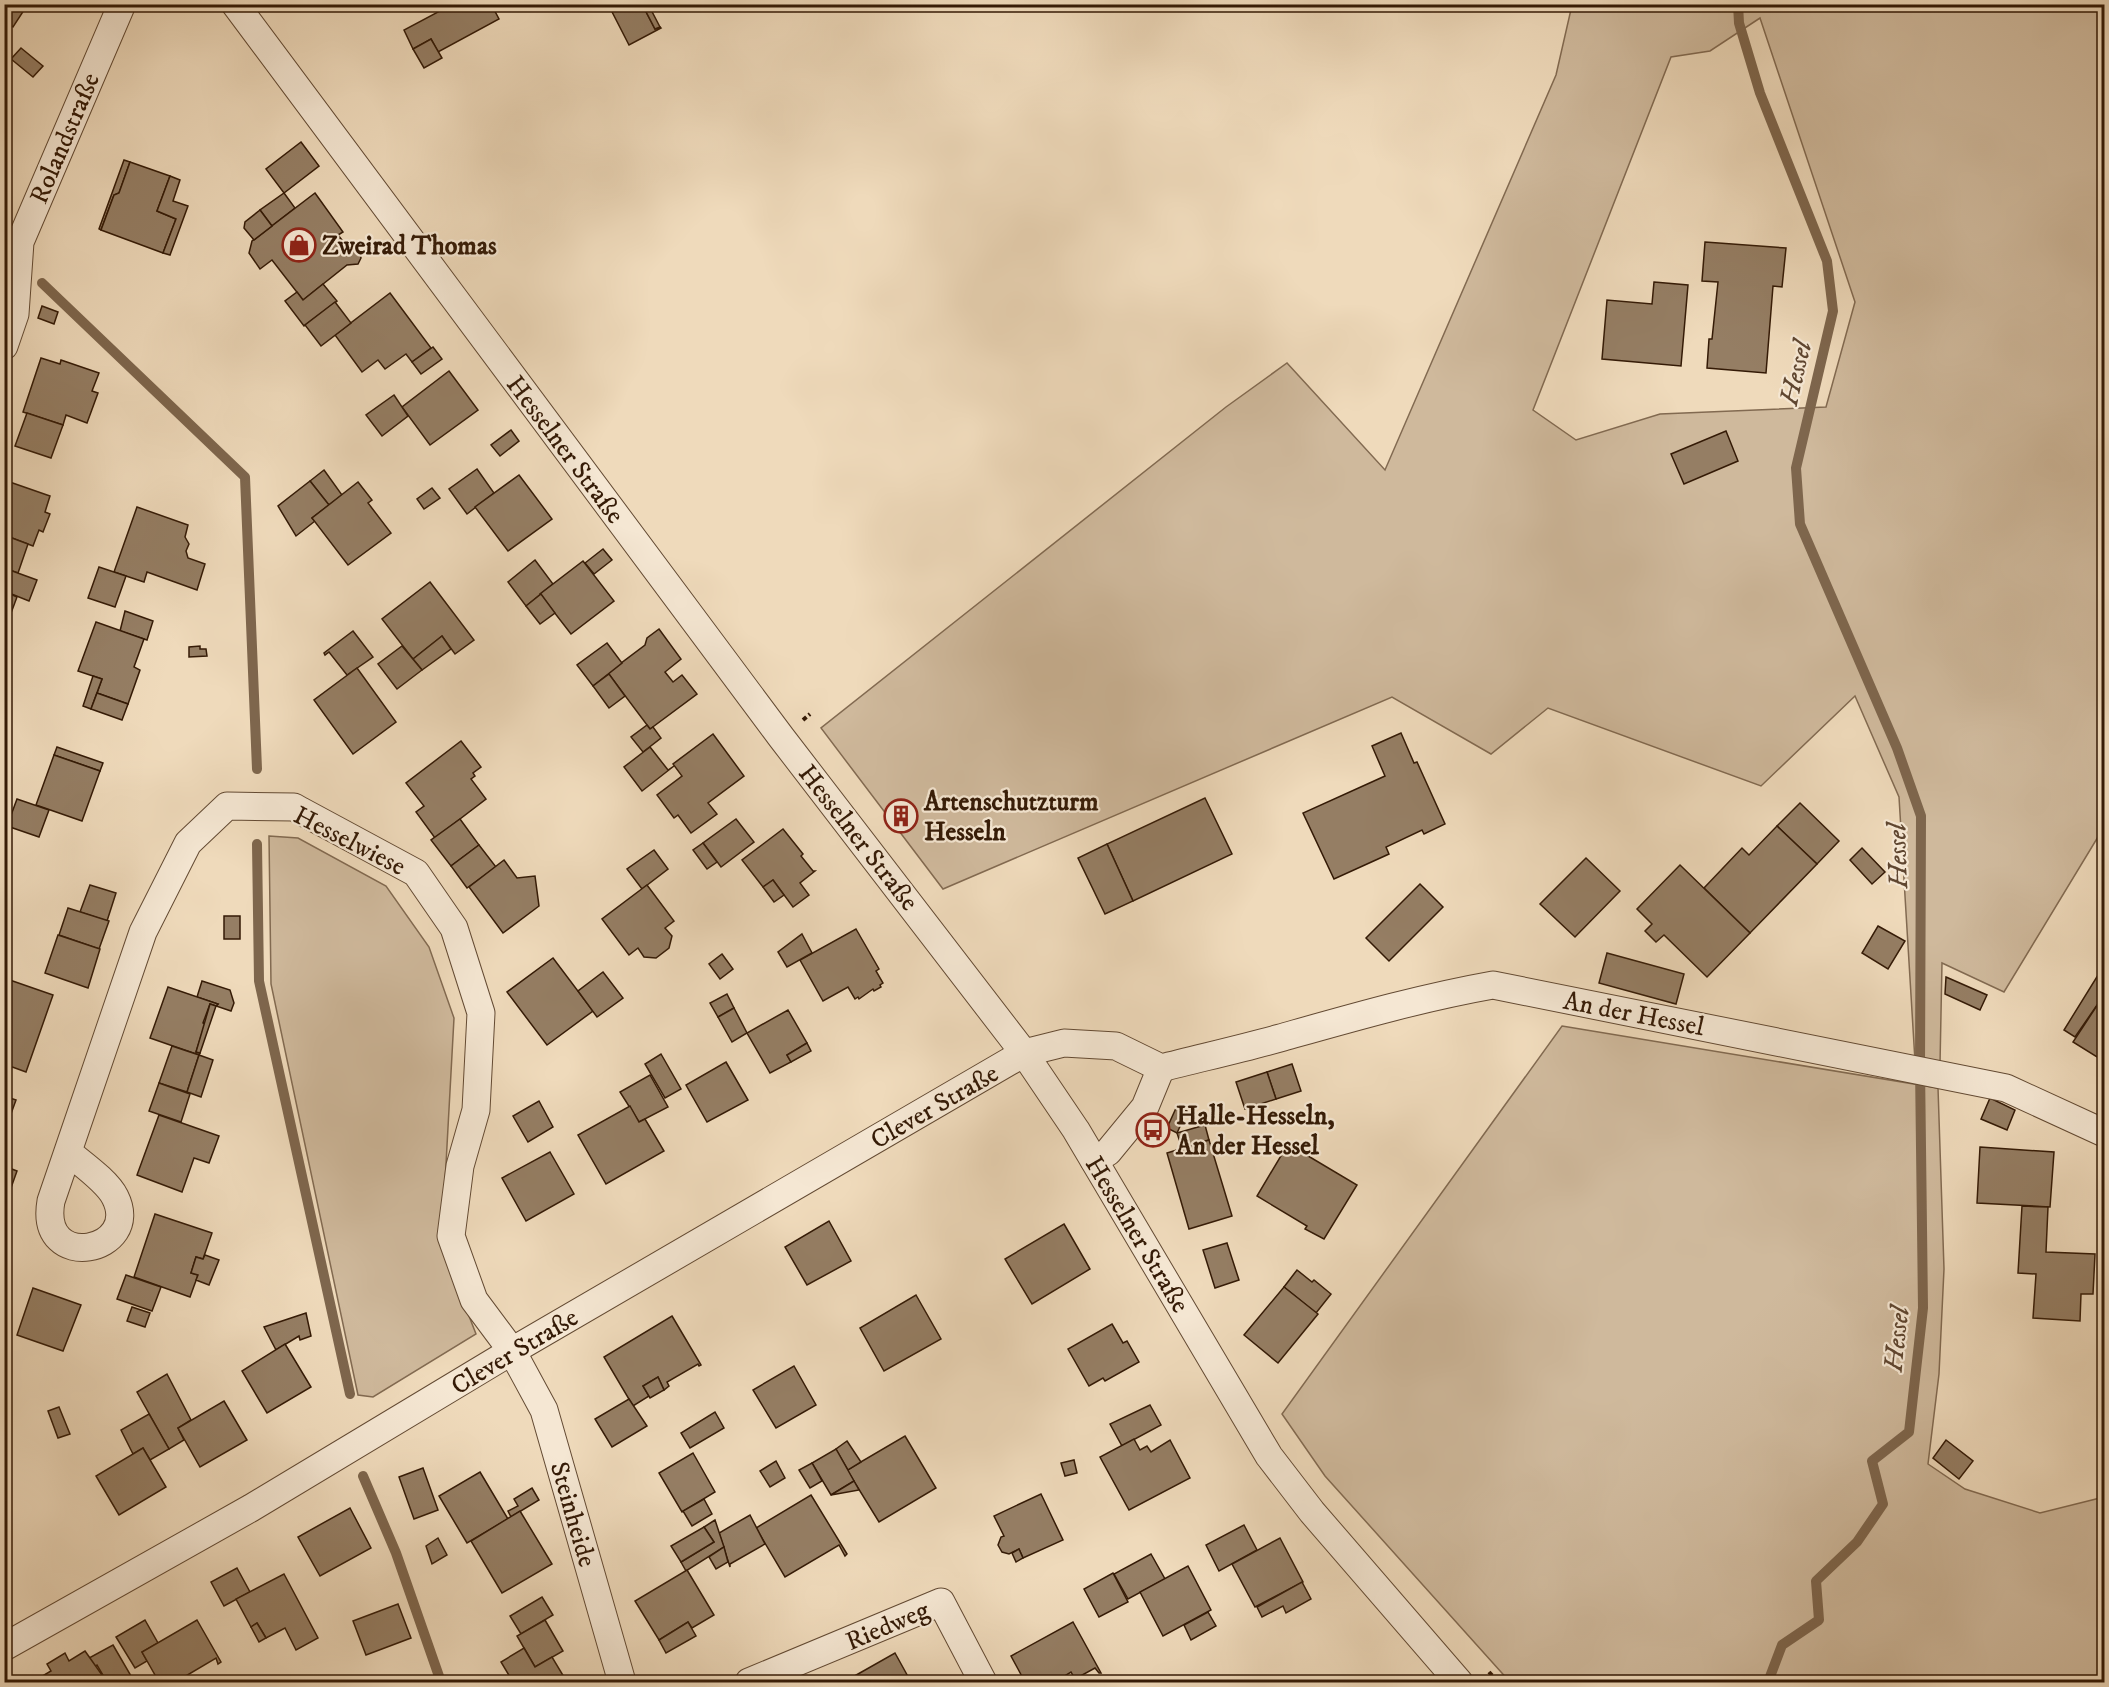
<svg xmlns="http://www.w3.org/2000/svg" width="2109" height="1687" font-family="'IM FELL DW Pica',serif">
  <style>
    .green { fill: #cfb99c; stroke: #826a51; stroke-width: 1.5; fill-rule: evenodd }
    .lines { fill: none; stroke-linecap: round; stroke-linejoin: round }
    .stream { stroke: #7e664d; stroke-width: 10 }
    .building { fill: #957e64; stroke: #341a06; stroke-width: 1.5 }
    .street-casing { stroke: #634a33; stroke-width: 29 }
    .path { stroke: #341a06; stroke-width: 4; stroke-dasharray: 4.5 3; stroke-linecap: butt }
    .street { stroke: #f5e7d3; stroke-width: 27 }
    .labels { text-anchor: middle; stroke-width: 4.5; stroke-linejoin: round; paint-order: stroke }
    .street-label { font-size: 26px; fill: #341a06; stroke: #f5e7d3 }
    .poi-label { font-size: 26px; font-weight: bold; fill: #341a06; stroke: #f5e7d3; text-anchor: start }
    .water-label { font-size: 27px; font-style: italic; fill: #5f4630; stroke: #f5e7d3 }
  </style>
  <rect width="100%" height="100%" fill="#efdabb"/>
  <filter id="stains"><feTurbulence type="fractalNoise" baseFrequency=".00333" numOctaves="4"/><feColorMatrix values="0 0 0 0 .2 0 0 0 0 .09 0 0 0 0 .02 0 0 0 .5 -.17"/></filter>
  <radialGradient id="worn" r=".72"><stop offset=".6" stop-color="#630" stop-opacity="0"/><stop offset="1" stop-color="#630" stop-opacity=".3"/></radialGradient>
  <g class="green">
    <path d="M1572,5H2104V827L2004,992L1942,963L1940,1064L1915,1061L1899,797L1855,696L1761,786L1548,708L1491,754L1392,697L943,889L821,728L1226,407L1287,363L1385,470L1556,75ZM1760,18L1855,302L1826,407L1660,414L1576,440L1533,410L1671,57L1710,51Z"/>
    <polygon points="269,836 298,838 386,886 429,947 454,1018 442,1237 451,1270 476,1334 373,1397 358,1395 271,984"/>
    <polygon points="1562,1026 1938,1088 1944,1269 1939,1374 1928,1464 1965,1489 2040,1513 2104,1497 2104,1682 1510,1682 1325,1476 1282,1414"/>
  </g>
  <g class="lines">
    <g class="stream">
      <polyline points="1738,4 1739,23 1760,93 1827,261 1833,311 1796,468 1800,524 1897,748 1921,816 1920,1067 1923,1308 1909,1432 1872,1461 1883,1504 1857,1542 1816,1581 1819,1620 1782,1645 1768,1682"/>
      <polyline points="42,283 245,477 257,769"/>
      <polyline points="257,844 259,981 350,1394"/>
      <polyline points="363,1476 396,1553 441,1682"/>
    </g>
  </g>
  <g class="building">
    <polygon points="4,4 28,4 13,27 4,20"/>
    <polygon points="437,4 491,4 499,19 438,52 431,39 413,49 404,30 440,11"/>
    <polygon points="608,4 642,4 655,29 660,27 661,28 629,45"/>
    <polygon points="642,4 648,4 660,27 655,29"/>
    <polygon points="431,39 442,58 424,68 413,49"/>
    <polygon points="21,48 43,66 33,77 11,59"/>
    <polygon points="301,142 319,166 284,193 266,169"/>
    <polygon points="124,160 130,162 119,193 114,195 101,230 99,229"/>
    <polygon points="130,162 170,176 157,211 176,219 163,253 101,230 114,195 119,193"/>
    <polygon points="170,176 180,180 173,201 188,206 170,255 163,253 176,219 157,211"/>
    <polygon points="284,193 295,208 272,226 260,210"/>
    <polygon points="315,193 343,232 338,235 349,249 359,251 361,258 358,264 347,265 303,300 272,260 260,269 249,253 252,241"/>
    <polygon points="260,210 272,226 254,240 244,228 245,222"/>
    <polygon points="1705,242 1786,248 1782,287 1773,286 1766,373 1707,368 1709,339 1712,339 1718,282 1702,281"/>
    <polygon points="1654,282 1688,285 1681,366 1602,359 1607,300 1652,304"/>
    <polygon points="323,284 337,301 304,326 285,301 297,292 303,300"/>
    <polygon points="390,293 431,348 412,362 406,354 385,369 378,360 362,372 335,335"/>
    <polygon points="335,302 351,323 321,346 305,325"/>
    <polygon points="42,306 58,312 54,324 38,318"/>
    <polygon points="433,347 442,359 421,374 412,362"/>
    <polygon points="41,358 60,364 61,360 99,373 92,391 98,393 87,423 66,415 63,425 23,412"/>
    <polygon points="449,371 478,410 430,445 402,407"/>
    <polygon points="394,395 408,416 382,436 366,415"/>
    <polygon points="27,413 63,425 51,458 15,446"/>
    <polygon points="511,430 519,441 500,456 491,445"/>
    <polygon points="1726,431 1738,461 1684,484 1671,454"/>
    <polygon points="477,469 494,493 467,514 449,489"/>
    <polygon points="324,470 342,495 329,505 310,481"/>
    <polygon points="519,475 552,519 508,551 475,507"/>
    <polygon points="4,480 50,496 45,512 50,514 43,532 39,530 33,546 4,535"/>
    <polygon points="310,481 329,505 312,518 315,521 296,536 278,506"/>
    <polygon points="358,482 372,500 368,503 391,533 348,565 312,518"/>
    <polygon points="432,488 440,498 424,509 417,499"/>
    <polygon points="137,507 188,525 185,537 189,544 186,551 188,558 205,564 197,590 147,572 144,582 114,572"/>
    <polygon points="4,535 28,544 18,573 4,568"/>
    <polygon points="603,549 612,560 594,574 585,563"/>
    <polygon points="535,560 553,584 526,606 508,582"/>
    <polygon points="583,561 614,601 571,634 540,594"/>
    <polygon points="99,567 126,576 115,607 88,598"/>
    <polygon points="4,568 37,580 29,601 4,591"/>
    <polygon points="430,582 474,640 455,654 442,636 413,659 382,619"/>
    <polygon points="4,591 17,597 4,632"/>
    <polygon points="541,594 555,613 540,624 526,606"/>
    <polygon points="125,611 153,621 147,640 120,631"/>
    <polygon points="96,622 144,639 134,667 140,670 128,704 97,693 102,679 78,671"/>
    <polygon points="659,629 681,659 665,672 673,682 682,675 697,694 650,729 608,673 645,645 647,638"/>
    <polygon points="353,631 373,657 347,675 329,652 325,655 324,653"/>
    <polygon points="442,636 451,649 422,670 413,659"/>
    <polygon points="607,643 622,663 593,686 577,665"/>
    <polygon points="200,646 200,649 206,649 207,656 189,657 189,647"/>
    <polygon points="402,646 422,670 397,689 378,664"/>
    <polygon points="357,668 396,722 353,754 314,700"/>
    <polygon points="609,674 625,696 609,708 593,686"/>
    <polygon points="93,676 102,679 91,709 83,706"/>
    <polygon points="97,693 128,704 122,720 91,709"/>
    <polygon points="647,725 650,729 653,727 661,738 643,752 631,737"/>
    <polygon points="1401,733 1414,763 1417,762 1445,824 1424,834 1422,830 1386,847 1389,854 1334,879 1303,813 1385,776 1372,746"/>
    <polygon points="713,734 744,776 708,803 717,814 691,833 678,815 674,818 657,795 682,776 673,764"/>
    <polygon points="461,741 481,767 473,773 475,776 471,779 486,799 435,838 416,812 424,806 406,783"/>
    <polygon points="57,747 103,763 100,771 54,755"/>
    <polygon points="650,747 668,770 674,766 642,791 624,767"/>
    <polygon points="54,755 100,771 82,821 36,805"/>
    <polygon points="1205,798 1232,854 1133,901 1107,844"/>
    <polygon points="17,799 49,810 39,837 7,826"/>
    <polygon points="901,803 913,819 901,828 889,812"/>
    <polygon points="1800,803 1839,841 1817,864 1777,826"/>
    <polygon points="460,819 479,845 451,866 431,840"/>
    <polygon points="736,819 754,842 721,867 703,843"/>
    <polygon points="1777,826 1817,864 1750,933 1704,888 1742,848 1749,855"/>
    <polygon points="783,829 803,854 801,856 813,871 815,871 800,883 809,895 793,907 773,880 763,887 742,860"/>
    <polygon points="703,843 717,862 707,869 693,850"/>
    <polygon points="1107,844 1133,901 1105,914 1078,858"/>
    <polygon points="479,845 496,867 467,888 451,866"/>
    <polygon points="1862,848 1885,872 1872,884 1850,860"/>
    <polygon points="654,850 668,869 642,889 627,869"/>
    <polygon points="1586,858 1620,891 1575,937 1540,904"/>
    <polygon points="504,860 517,878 535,876 539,906 503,933 469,887"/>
    <polygon points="1680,865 1750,933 1707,977 1664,935 1656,942 1645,931 1652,924 1637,909"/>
    <polygon points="773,880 784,895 774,902 763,887"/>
    <polygon points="1420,884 1443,907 1389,961 1366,938"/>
    <polygon points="90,885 116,893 107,921 80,912"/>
    <polygon points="647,885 674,921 665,928 672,936 669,948 656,958 644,957 638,948 629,955 602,919"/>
    <polygon points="68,908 109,921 99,949 59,935"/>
    <rect x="224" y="916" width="16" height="23"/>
    <polygon points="1878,926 1905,941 1888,969 1862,953"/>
    <polygon points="856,929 879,969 876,971 883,983 880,985 881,987 874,991 873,989 859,999 858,997 855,999 848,987 823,1001 800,960"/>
    <polygon points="802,934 812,953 787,967 778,952"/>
    <polygon points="58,935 100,949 88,988 45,973"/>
    <polygon points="1607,953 1684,974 1676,1004 1599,983"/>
    <polygon points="722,954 733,969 720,979 709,964"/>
    <polygon points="553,958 593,1011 547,1045 507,992"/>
    <polygon points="2103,967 2104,995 2075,1037 2064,1030"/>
    <polygon points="603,972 623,998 597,1017 578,991"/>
    <polygon points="1946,977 1987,995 1980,1010 1945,994"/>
    <polygon points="4,978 53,995 26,1072 4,1064"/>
    <polygon points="202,981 230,990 234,1003 231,1011 216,1006 218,1004 197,997"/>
    <polygon points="168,987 218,1004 216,1006 210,1004 203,1023 205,1024 196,1052 200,1053 199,1055 150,1038"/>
    <polygon points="727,994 734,1008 718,1017 710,1003"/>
    <polygon points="2104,995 2104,1044 2097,1057 2073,1042"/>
    <polygon points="210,1004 216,1006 200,1053 196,1052"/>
    <polygon points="734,1008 747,1033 732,1042 718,1017"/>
    <polygon points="788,1010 807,1043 787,1055 791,1062 770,1073 747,1033"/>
    <polygon points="807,1043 811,1051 791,1062 787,1055"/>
    <polygon points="172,1046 199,1055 187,1092 159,1083"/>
    <polygon points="661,1054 681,1089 665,1098 645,1064"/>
    <polygon points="199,1055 213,1060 201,1097 187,1092"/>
    <polygon points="726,1062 748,1100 707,1122 686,1085"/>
    <polygon points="1292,1064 1301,1091 1276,1099 1267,1072"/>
    <polygon points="1267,1072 1276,1099 1245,1109 1236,1082"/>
    <polygon points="650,1075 668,1107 639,1122 620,1092"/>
    <polygon points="159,1083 190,1094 181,1122 149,1111"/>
    <polygon points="4,1096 16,1100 4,1133"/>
    <polygon points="1990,1098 2015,1110 2007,1130 1981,1119"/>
    <polygon points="539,1101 553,1127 528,1142 513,1116"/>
    <polygon points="630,1106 639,1122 645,1119 664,1151 606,1184 578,1135"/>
    <polygon points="1177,1106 1187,1111 1177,1133 1167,1128"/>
    <polygon points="159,1115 219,1136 209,1163 194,1158 182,1192 137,1175"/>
    <polygon points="1205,1125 1209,1140 1182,1148 1177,1133"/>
    <polygon points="1209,1140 1232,1216 1189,1229 1167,1153"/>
    <polygon points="1288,1144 1357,1185 1324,1239 1305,1229 1307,1226 1257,1196"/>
    <polygon points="1980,1147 2054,1152 2050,1207 1977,1203"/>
    <polygon points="550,1152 574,1194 526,1221 502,1178"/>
    <polygon points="4,1166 17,1171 7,1199 4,1198"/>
    <polygon points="2022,1206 2048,1207 2046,1252 2095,1254 2093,1294 2081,1294 2080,1321 2033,1318 2036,1274 2018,1273"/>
    <polygon points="155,1214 212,1233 203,1259 196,1257 191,1273 198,1275 190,1297 134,1277"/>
    <polygon points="829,1221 851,1261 807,1285 785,1247"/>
    <polygon points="1064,1224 1090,1269 1032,1304 1005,1259"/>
    <polygon points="1227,1243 1239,1280 1215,1288 1203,1250"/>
    <polygon points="205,1255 219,1260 209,1285 196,1280 198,1275 191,1273 196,1257 203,1259"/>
    <polygon points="1297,1270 1312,1282 1314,1280 1331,1294 1316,1313 1284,1287"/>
    <polygon points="126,1275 161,1287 152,1311 117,1299"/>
    <polygon points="1284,1287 1318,1314 1278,1363 1244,1335"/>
    <polygon points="33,1288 81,1305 63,1351 17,1335"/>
    <polygon points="916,1295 941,1339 884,1371 860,1328"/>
    <polygon points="132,1307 150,1313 145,1327 127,1321"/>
    <polygon points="306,1313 311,1336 300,1340 299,1336 276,1350 264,1327"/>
    <polygon points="672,1316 701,1365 699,1366 698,1364 667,1382 669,1386 664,1390 658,1377 643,1386 649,1396 633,1406 604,1357"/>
    <polygon points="1112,1324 1123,1343 1127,1341 1139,1362 1105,1381 1103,1378 1089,1386 1068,1349"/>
    <polygon points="285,1344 311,1387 267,1413 242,1371"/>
    <polygon points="794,1366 816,1405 776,1428 753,1390"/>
    <polygon points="167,1374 191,1420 178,1428 184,1440 169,1449 137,1392"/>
    <polygon points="658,1377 664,1390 650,1398 643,1386"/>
    <polygon points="629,1399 647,1426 612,1447 595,1419"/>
    <polygon points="224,1401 247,1440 200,1467 178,1428"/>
    <polygon points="1150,1405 1161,1425 1122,1446 1110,1424"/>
    <polygon points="59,1407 70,1434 58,1438 48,1411"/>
    <polygon points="715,1412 724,1428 690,1448 681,1433"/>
    <polygon points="149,1414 169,1449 150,1460 143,1448 133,1454 121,1430"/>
    <polygon points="905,1436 936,1488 879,1522 847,1470"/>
    <polygon points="1134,1439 1140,1450 1147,1446 1151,1452 1170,1440 1190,1478 1129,1510 1100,1457"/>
    <polygon points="1946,1440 1973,1461 1959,1479 1933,1458"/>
    <polygon points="847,1441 861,1462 848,1470 836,1449"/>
    <polygon points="143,1448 166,1487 119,1515 96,1476"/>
    <polygon points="836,1449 854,1481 831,1495 812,1463"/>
    <polygon points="693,1453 715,1492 682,1512 659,1473"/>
    <polygon points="1074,1460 1077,1473 1065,1476 1061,1463"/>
    <polygon points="776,1461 785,1478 770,1487 760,1471"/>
    <polygon points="812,1463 822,1481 810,1488 799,1470"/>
    <polygon points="423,1468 438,1510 414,1519 399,1477"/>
    <polygon points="480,1472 508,1519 467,1543 439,1496"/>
    <polygon points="854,1481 859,1490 831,1495"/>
    <polygon points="532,1488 539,1500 511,1517 508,1511 518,1506 514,1499"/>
    <polygon points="1041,1494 1063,1540 1023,1558 1019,1549 1009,1554 1002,1552 998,1545 1001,1537 1004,1536 994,1516"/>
    <polygon points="811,1495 847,1554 845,1556 839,1545 785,1577 756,1528"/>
    <polygon points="704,1499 712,1514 692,1526 683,1511"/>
    <polygon points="350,1508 371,1548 320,1576 298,1537"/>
    <polygon points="520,1511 552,1564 502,1593 471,1541"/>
    <polygon points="750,1515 765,1544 730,1564 730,1567 719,1533"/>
    <polygon points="715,1520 724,1547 686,1571 681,1562 714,1542 704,1527"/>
    <polygon points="1244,1525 1257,1550 1219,1571 1206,1545"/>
    <polygon points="704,1527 714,1542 681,1562 671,1546"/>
    <polygon points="438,1538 447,1555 432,1564 426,1546"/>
    <polygon points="1280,1538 1303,1582 1255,1607 1232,1564"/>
    <polygon points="724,1547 728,1562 716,1569 709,1557"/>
    <polygon points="1019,1549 1023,1558 1016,1562 1012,1553"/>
    <polygon points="1151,1554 1165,1579 1128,1599 1114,1574"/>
    <polygon points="1188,1566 1211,1610 1163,1636 1140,1592"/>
    <polygon points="237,1568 250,1592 224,1606 211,1582"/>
    <polygon points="687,1570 714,1615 692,1628 688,1622 659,1640 635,1601"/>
    <polygon points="1113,1573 1128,1602 1099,1617 1084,1589"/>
    <polygon points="284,1574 318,1638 296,1650 285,1628 266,1638 257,1623 251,1627 236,1599"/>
    <polygon points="1302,1582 1311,1599 1286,1613 1283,1606 1262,1617 1257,1607"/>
    <polygon points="542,1597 553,1615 521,1634 510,1616"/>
    <polygon points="398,1604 411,1638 366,1655 353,1621"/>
    <polygon points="1208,1612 1216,1626 1191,1640 1184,1625"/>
    <polygon points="145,1620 158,1643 142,1652 147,1661 135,1668 116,1637"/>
    <polygon points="197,1620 221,1662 218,1664 216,1658 184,1677 187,1681 185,1682 159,1682 142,1652"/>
    <polygon points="545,1620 563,1651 535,1667 517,1636"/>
    <polygon points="688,1622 696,1636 666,1653 659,1640"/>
    <polygon points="1073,1622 1101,1673 1099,1673 1095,1668 1075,1679 1071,1672 1055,1682 1025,1682 1011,1656"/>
    <polygon points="257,1623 266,1638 259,1642 251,1627"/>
    <polygon points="113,1645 134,1681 131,1682 107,1682 97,1665 94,1667 89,1658"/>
    <polygon points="524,1648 535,1667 552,1657 567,1682 513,1682 501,1662"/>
    <polygon points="85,1651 107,1682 41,1682 39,1678 51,1671 47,1664 65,1653 69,1661"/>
    <polygon points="895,1653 911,1682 844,1682 851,1678"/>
  </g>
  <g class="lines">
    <g class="street-casing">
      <g id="street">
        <polyline points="235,4 781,737 1024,1053 1076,1130 1269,1456 1312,1512 1459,1682"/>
        <polyline points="4,346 15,314 20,242 122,4"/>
        <path d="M68,1152C82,1164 107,1181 115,1197C143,1252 38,1274 51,1201L143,932L188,843L227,806L294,807L301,811L416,873L454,928L481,1013L476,1110L460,1166L451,1236L474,1300L512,1351L544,1410L622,1682"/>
        <polyline points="1094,1160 1108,1152 1145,1107 1161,1068"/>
        <path d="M4,1647L251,1508L512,1351L1024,1053L1064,1043L1116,1046L1161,1068C1200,1058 1240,1049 1280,1038C1351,1018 1420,998 1493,985L2006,1088L2104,1133"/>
        <polyline points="749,1682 941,1602 983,1682"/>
      </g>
    </g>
    <g class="path">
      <polyline points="803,720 810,714"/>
      <polyline points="1489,1672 1498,1682"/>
    </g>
    <use href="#street" class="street"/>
  </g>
  <defs>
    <g id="shop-ring" transform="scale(1.725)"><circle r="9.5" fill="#f5e7d3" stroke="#8f2418" stroke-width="1.5"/><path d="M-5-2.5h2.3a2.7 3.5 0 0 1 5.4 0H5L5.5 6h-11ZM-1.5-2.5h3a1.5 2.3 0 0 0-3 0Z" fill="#8f2418"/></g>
    <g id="building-ring" transform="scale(1.725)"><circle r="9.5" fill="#f5e7d3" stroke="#8f2418" stroke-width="1.5"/><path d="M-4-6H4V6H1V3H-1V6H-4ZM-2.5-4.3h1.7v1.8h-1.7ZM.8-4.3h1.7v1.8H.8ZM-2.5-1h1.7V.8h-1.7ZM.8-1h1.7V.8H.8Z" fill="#8f2418"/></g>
    <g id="bus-ring" transform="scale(1.725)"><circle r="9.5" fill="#f5e7d3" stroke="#8f2418" stroke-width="1.5"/><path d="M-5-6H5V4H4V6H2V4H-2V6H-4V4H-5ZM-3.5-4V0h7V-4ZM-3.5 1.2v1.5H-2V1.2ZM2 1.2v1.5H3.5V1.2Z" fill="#8f2418"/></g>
  </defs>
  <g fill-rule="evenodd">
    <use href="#shop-ring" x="299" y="245"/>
    <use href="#building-ring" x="901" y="816"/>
    <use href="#bus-ring" x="1153" y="1130"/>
  </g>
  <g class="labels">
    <g class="street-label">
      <text transform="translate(64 138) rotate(-67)" y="9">Rolandstraße</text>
      <text transform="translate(566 449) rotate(53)" y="9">Hesselner Straße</text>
      <text transform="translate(859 837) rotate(52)" y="9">Hesselner Straße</text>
      <text transform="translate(350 840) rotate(27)" y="9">Hesselwiese</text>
      <text transform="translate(1634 1013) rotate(11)" y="9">An der Hessel</text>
      <text transform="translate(934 1106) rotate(-30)" y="9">Clever Straße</text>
      <text transform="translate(1138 1234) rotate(59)" y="9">Hesselner Straße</text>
      <text transform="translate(514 1351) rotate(-31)" y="9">Clever Straße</text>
      <text transform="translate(574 1514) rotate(74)" y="9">Steinheide</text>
      <text transform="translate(887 1625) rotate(-23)" y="9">Riedweg</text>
    </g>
    <g class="poi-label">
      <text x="322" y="254">Zweirad Thomas</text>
      <text x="924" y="810">Artenschutzturm<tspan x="924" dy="30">Hesseln</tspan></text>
      <text x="1176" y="1124">Halle-Hesseln,<tspan x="1176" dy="30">An der Hessel</tspan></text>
    </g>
    <g class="water-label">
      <text transform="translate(1795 373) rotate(-77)" y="9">Hessel</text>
      <text transform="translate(1897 856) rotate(-92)" y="9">Hessel</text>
      <text transform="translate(1896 1339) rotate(-84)" y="9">Hessel</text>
    </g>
  </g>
  <rect width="2109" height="1687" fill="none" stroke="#efdabb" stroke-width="24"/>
  <rect x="6" y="6" width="2097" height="1675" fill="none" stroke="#341a06" stroke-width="3"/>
  <rect x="12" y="12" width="2085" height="1663" fill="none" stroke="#341a06" stroke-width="1.5"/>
  <rect width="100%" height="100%" filter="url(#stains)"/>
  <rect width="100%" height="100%" fill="url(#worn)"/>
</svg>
